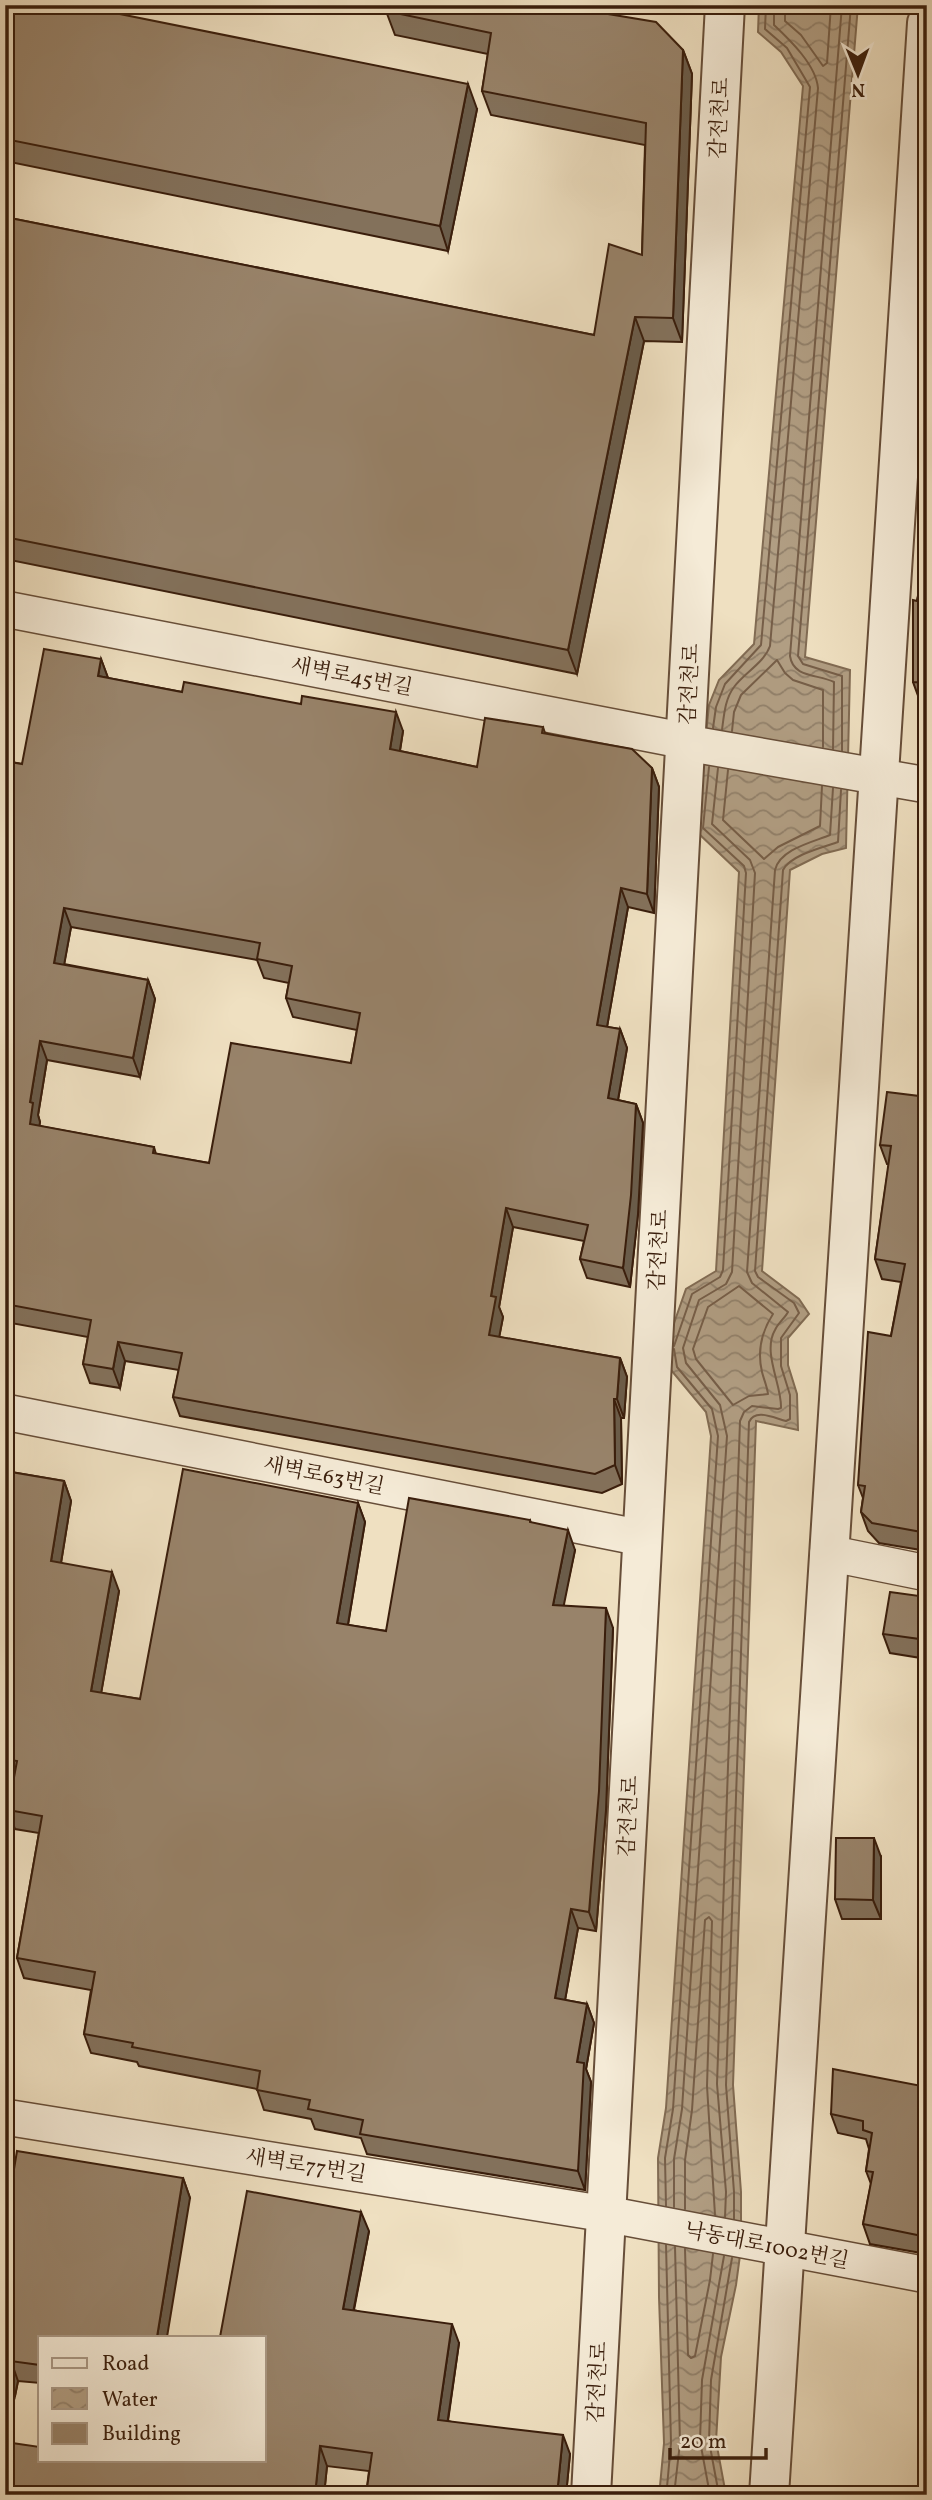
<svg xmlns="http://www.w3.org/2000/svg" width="932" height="2500" font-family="Vollkorn,'Noto Serif KR',serif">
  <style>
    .water { fill: url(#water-waves); stroke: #816b53; stroke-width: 2 }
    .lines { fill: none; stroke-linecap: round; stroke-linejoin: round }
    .shore { stroke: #765e48; stroke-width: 2 }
    .minor-casing { stroke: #674e39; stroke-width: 38 }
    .tertiary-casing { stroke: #674e39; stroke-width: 42 }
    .minor { stroke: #f5ebd7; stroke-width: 35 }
    .tertiary { stroke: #f5ebd7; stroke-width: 38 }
    .wall { fill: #83715b; stroke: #3a1e0c; stroke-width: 2; fill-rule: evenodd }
    .shaded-wall { fill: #6a5c4a; stroke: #3a1e0c; stroke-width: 2 }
    .building { fill: #98836a; stroke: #3a1e0c; stroke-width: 2; fill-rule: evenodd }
    .labels { text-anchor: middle; stroke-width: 7; stroke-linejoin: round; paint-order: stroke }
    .street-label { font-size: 21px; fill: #3a1e0c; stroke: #f5ebd7 }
  </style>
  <defs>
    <pattern id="water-waves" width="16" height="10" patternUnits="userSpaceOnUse" patternTransform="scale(1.75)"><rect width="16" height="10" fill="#b19e83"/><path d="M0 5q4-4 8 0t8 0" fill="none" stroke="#91806a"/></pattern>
  </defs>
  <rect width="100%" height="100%" fill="#efe0c1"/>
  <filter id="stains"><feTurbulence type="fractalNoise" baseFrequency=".00286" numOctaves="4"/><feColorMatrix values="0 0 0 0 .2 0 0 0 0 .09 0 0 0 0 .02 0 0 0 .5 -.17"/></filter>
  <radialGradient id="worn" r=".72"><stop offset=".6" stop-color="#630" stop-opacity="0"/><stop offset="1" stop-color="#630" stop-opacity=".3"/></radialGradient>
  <polygon class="water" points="759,5 858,5 805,657 850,670 846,848 822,854 790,870 762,1271 799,1299 809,1314 788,1338 788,1365 797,1394 798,1430 756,1421 733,2085 741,2192 741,2248 736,2285 721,2357 716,2441 726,2495 656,2495 660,2486 664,2443 659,2297 658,2158 666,2108 711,1436 706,1412 671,1370 666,1346 686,1289 716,1271 739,872 696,831 709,705 719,680 754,644 803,86 781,52 758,32"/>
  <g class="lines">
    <g class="shore">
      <polyline points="785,5 785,21 801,35 823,66 827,63 831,5"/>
      <polyline points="713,728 716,707 725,684 761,645 810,87 787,48 765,29 766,5"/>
      <path d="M722,730C724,715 725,699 734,687C744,673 764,663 770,646L818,88C816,65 790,40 774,25V5"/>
      <polyline points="732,731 734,712 741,695 777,660 785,673 793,680 823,690 823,747"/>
      <path d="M833,749L834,682C818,674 793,678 790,656L842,5"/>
      <polyline points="842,751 842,676 803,664 798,656 851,5"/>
      <polyline points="728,770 723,820 764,859 778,847 820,826 822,786"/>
      <path d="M739,1286L773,1314C762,1331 757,1351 762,1372C764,1380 767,1386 768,1394L749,1396L733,1405L696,1359L693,1349L708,1307Z"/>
      <polyline points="674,1346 692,1294 720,1277 723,1270 746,873 744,866 703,828 709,767"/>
      <polyline points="666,2206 665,2158 673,2109 718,1436 712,1409 677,1367 674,1349"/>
      <polyline points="674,2207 674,2159 682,2109 727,1436 720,1405 686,1363 683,1348 699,1300 726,1284 732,1272 755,873 750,860 712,824 718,768"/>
      <polyline points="685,2209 685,2160 692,2110 705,1920 709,1917 712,1921 707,2086 715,2215"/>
      <path d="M725,2217L726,2192L717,2084L740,1421L744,1412L752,1406L778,1409L781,1408C782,1385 762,1352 775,1330C778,1323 785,1318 788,1312L752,1283L747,1272L775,870C780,849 813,842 830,835L833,788"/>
      <path d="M734,2219V2192L726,2085L749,1422C755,1408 774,1418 786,1421L790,1419V1395L781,1366V1338L799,1313L794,1303L758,1277L755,1271L783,870C790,855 824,847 838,842L841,790"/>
      <polyline points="685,2249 688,2355 691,2358 695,2356 710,2280 713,2254"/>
      <polyline points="664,2495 667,2487 671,2443 666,2245"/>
      <polyline points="674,2495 680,2443 675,2247"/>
      <polyline points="710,2495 700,2441 702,2380 724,2256"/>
      <polyline points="719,2495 709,2441 711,2380 732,2258"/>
    </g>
    <g class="minor-casing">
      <g id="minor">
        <polyline points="5,609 686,741 698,745 927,785"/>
        <polyline points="5,1412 642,1538"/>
        <polyline points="828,1553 927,1573"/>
        <polyline points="5,2117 606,2214 927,2275"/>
      </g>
    </g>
    <g class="tertiary-casing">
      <g id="tertiary">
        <polyline points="591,2495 725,5"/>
        <polyline points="769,2495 927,23"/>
      </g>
    </g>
    <use href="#minor" class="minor"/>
    <use href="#tertiary" class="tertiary"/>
  </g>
  <g class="wall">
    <polygon points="5,5 477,109 448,251 5,161"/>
    <polygon points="386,11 683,50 692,74 682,342 644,341 577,674 5,559 5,217 594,335 642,255 645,145 491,115 482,91 488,54 395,35"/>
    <polygon points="927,459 927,517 923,507"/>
    <polygon points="927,558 927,702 920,701 913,682 917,601"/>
    <path d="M101,659L108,678L182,692L403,731L400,751L477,767L543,727L545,733L652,768L659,787L654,913L628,907L607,1027L620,1029L627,1048L618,1100L636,1104L643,1123L638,1214L630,1287L587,1278L580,1259L584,1241L513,1227L499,1307L503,1317L499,1337L620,1358L627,1377L624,1418H621L622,1484L602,1493L180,1416L173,1397L179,1370L125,1361L120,1388L90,1383L83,1364L88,1337L6,1322L5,1324V761L22,764ZM71,927L257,960L264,978L289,983L286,998L293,1017L357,1030L351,1063L209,1163L156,1154L154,1147L39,1126L40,1122L38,1115L47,1060L140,1077L155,999L148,980L64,964Z"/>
    <polygon points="927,1097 927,1551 879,1543 868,1531 861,1512 863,1498 858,1485 891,1336 901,1282 882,1279 875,1259 889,1164 887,1164 880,1145"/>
    <polygon points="5,1471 64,1481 71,1501 61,1563 119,1591 101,1693 140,1699 358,1503 365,1522 348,1625 386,1631 530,1520 531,1523 575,1550 563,1605 613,1628 606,1810 596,1931 578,1928 565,2000 587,2004 594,2023 586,2069 591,2082 585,2190 367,2154 361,2138 315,2129 311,2119 264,2110 257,2089 139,2066 137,2062 91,2053 84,2034 91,1990 24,1978 17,1958 39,1833 15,1829 8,1810 14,1779 5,1777"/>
    <polygon points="927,1597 927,1659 890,1653 883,1634"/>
    <polygon points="881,1857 881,1919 842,1919 835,1899"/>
    <polygon points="927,2087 927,2254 870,2244 863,2224 871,2184 866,2171 869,2149 866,2139 838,2133 831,2114"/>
    <polygon points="183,2178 190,2198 40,2337 40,2383 18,2381 15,2396 5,2395 5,2223"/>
    <polygon points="369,2231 354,2310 459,2343 448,2421 570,2454 566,2495 366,2495 369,2471 327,2466 324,2495 5,2495 40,2460 264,2460"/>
  </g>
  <g class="shaded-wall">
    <polygon points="683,50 692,74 682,342 673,318"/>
    <polygon points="468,84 477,109 448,251 440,226"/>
    <polygon points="635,317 644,341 577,674 568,650"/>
    <polygon points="101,659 108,678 98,676"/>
    <polygon points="396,712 403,731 397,768 390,749"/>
    <polygon points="652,768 659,787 654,913 647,894"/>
    <polygon points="621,888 628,907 604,1044 597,1025"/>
    <polygon points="64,908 71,927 61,982 54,963"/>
    <polygon points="148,980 155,999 140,1077 133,1058"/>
    <polygon points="620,1029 627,1048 615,1117 608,1098"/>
    <polygon points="40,1041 47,1060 38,1115 40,1122 37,1144 30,1124 30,1102"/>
    <polygon points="636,1104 643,1123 638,1214 630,1287 623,1268"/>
    <polygon points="506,1208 513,1227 499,1307 503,1317 496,1354 489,1335 491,1296"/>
    <polygon points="118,1342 125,1361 120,1388 113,1369"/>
    <polygon points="620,1358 627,1377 624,1418 617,1399"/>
    <polygon points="614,1399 621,1418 622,1484 615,1465"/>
    <polygon points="64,1481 71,1501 58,1581 51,1561"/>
    <polygon points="358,1503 365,1522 345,1642 337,1623"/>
    <polygon points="568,1530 575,1550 560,1624 553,1605"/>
    <polygon points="112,1572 119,1591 98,1711 91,1691"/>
    <polygon points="606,1608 613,1628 606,1810 596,1931 589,1912"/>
    <polygon points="874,1838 881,1857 881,1919 873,1900"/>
    <polygon points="571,1909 578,1928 562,2017 555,1998"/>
    <polygon points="587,2004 594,2023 586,2069 591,2082 585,2190 578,2171 577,2062"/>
    <polygon points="183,2178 190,2198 167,2337 157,2337"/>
    <polygon points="361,2212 369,2231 350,2328 343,2309"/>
    <polygon points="452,2324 459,2343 445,2439 438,2420"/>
    <polygon points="11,2361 18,2381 15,2396 8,2376"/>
    <polygon points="563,2435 570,2454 566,2495 557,2495"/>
    <polygon points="320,2446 327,2466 324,2495 315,2495"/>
  </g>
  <g class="building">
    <polygon points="5,5 75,5 468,84 440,226 5,139"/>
    <polygon points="387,5 554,5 656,22 683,50 673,318 635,317 568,650 5,537 5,217 594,335 609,244 642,255 646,123 482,91 491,33 386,11"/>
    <polygon points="926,459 927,459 927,508 923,507"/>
    <polygon points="925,557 927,558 927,683 913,682 913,600 917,601"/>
    <path d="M44,649L101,659L98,676L182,692L184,682L301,704L302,696L396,712L390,749L477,767L485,718L543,727L542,733L632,749L652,768L647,894L621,888L597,1025L620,1029L608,1098L636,1104L631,1195L623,1268L580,1259L588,1225L506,1208L491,1296L496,1297L489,1335L620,1358L617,1399H614L615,1465L595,1474L173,1397L182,1353L118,1342L113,1369L83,1364L91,1320L5,1304V761L22,764ZM64,908L260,943L257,959L292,966L286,998L360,1013L351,1063L231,1043L209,1163L153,1153L154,1147L30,1124L33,1103L30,1102L40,1041L133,1058L148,980L54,963Z"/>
    <polygon points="887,1092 927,1097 927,1533 872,1523 861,1512 865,1486 858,1485 868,1332 891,1336 905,1264 875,1259 891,1146 880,1145"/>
    <polygon points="183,1469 358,1503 337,1623 386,1631 409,1498 530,1520 530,1522 568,1530 553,1605 606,1608 599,1791 589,1912 571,1909 555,1998 587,2004 577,2062 584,2063 578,2171 360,2134 363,2120 308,2109 310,2100 257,2090 260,2071 132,2047 133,2043 84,2034 95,1972 17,1958 42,1816 8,1810 17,1761 5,1759 5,1471 64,1481 51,1561 112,1572 91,1691 140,1699"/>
    <polygon points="890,1592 927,1597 927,1640 883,1634"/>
    <polygon points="836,1838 874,1838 873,1900 835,1899"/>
    <polygon points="833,2069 927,2087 927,2237 863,2224 873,2172 866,2171 872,2133 863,2130 863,2121 831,2114"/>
    <polygon points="17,2151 183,2178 157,2337 40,2337 40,2365 11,2361 8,2376 5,2376 5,2223"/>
    <polygon points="247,2191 361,2212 343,2309 452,2324 438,2420 563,2435 557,2495 366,2495 372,2453 320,2446 315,2495 5,2495 5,2442 40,2447 40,2460 264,2460 264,2337 220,2337"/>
  </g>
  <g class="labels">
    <g class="street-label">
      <text transform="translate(719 118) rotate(-87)" y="7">감전천로</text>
      <text transform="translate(352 676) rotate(11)" y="7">새벽로45번길</text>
      <text transform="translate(689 684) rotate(-87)" y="7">감전천로</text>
      <text transform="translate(658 1250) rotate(-87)" y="7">감전천로</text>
      <text transform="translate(324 1475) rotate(11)" y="7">새벽로63번길</text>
      <text transform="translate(628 1816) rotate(-87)" y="7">감전천로</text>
      <text transform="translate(306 2165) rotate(9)" y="7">새벽로77번길</text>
      <text transform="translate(767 2245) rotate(11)" y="7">낙동대로1002번길</text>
      <text transform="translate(597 2382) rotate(-87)" y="7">감전천로</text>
    </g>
  </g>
  <rect width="932" height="2500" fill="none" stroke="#efe0c1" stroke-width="28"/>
  <rect x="7" y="7" width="918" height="2486" fill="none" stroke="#3a1e0c" stroke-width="3.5"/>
  <rect x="14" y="14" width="904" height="2472" fill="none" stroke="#3a1e0c" stroke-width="2"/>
  <rect x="38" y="2336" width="228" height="126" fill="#f5ebd7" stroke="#aa9986" stroke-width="2"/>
  <rect x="52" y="2358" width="35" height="10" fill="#f5ebd7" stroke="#aa9986" stroke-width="2"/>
  <text x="102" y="2370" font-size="21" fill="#3a1e0c">Road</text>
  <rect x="52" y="2388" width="35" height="21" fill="url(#water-waves)" stroke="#aa9986" stroke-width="2"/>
  <text x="102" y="2406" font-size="21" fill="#3a1e0c">Water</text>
  <rect x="52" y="2423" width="35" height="21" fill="#98836a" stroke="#aa9986" stroke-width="2"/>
  <text x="102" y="2440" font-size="21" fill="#3a1e0c">Building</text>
  <g transform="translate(858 74) rotate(179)" stroke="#f5ebd7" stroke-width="5" paint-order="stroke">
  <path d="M0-5L12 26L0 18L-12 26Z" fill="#3a1e0c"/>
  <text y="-10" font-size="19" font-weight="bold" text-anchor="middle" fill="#3a1e0c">N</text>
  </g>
  <path d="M670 2448v10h96v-10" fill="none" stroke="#3a1e0c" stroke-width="3.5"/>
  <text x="680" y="2448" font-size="21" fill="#3a1e0c" stroke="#f5ebd7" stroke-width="5" paint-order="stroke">20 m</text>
  <rect width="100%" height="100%" filter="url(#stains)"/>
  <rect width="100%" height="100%" fill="url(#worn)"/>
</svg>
